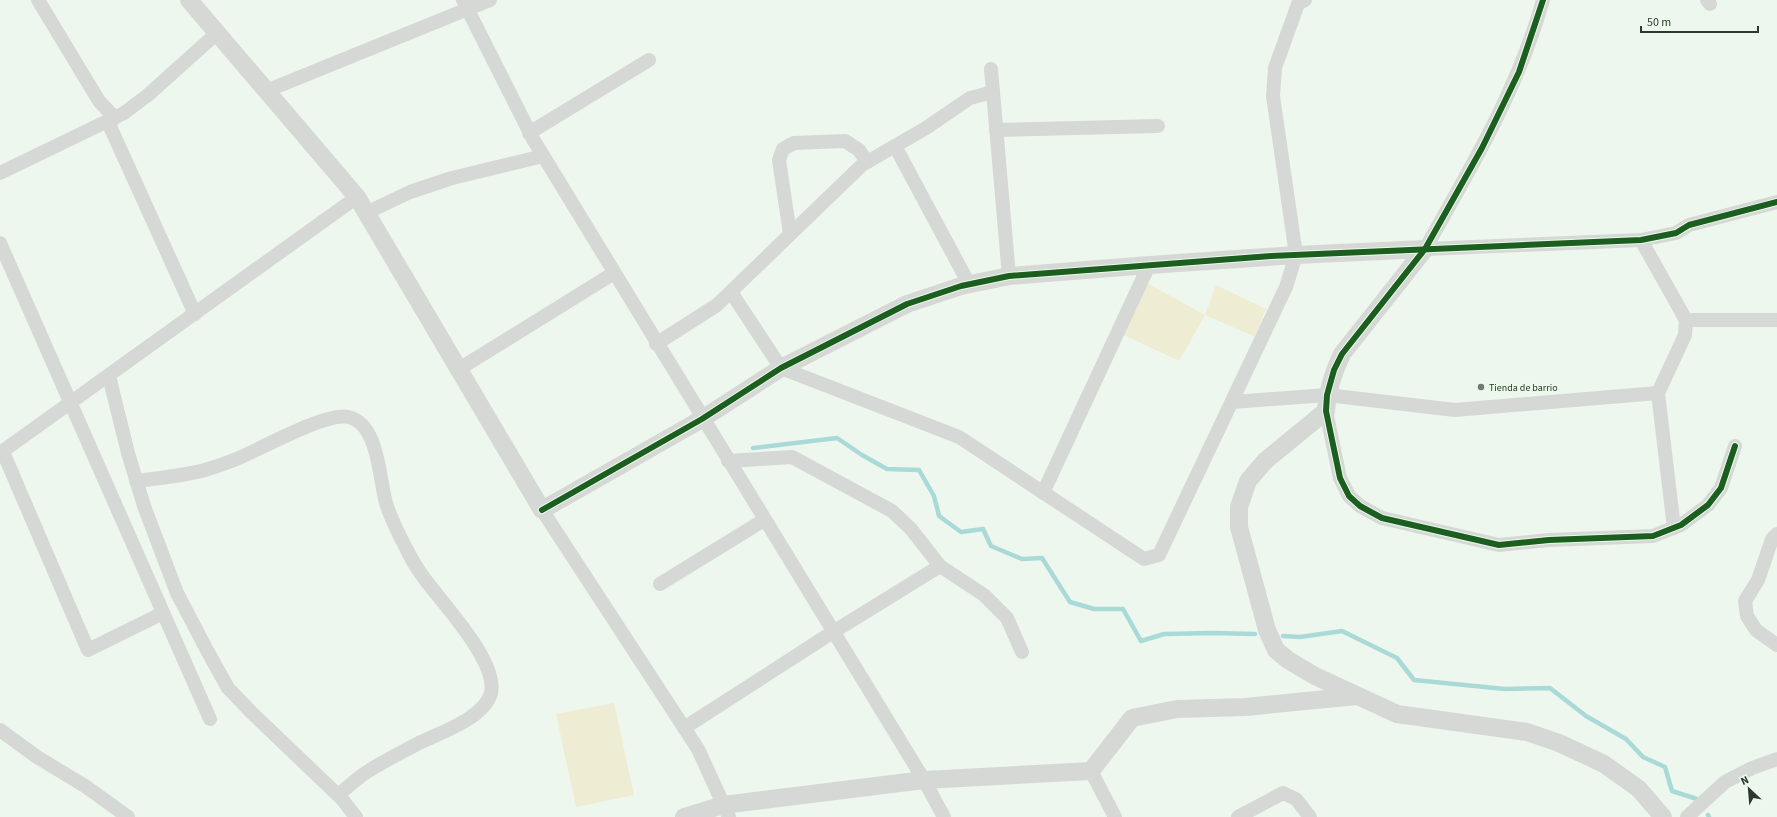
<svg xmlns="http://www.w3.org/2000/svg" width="1777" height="817" font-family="'Source Sans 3',sans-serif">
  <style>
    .green { fill: #efecd4 }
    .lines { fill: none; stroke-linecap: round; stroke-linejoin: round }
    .stream { stroke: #aadad7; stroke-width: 4.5 }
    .minor { stroke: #d6d8d6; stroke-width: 14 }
    .tertiary { stroke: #d6d8d6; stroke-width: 18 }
    .cycleway-casing { stroke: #eafbe9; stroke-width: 8 }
    .cycleway { stroke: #1b5e20; stroke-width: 6 }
    .poi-dot { fill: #727a72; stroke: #eafbe9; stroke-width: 1.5 }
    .labels { text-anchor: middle; stroke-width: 4; stroke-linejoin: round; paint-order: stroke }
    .poi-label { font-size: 10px; fill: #303730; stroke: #eafbe9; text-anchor: start }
  </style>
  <rect width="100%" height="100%" fill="#eef7ed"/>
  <g class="green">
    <polygon points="1147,283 1205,315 1216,285 1266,309 1255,337 1205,315 1179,361 1124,335"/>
    <polygon points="614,703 634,795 576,807 556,714"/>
  </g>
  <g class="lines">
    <g class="stream">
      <polyline points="753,448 837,438 862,455 887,469 919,470 934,496 939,516 961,532 983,529 991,546 1022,559 1042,558 1070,602 1094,609 1123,609 1141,641 1164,634 1213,633 1255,634"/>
      <polyline points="1283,636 1300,637 1342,631 1397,658 1414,680 1505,689 1550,688 1586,716 1626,739 1643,757 1665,767 1672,791 1697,799"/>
      <polyline points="1708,815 1709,817"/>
    </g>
    <g class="minor">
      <polyline points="38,0 99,101 115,118"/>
      <polyline points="463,0 533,139 924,780 944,817"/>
      <polyline points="1707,0 1710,4"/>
      <polyline points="991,69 1009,276"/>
      <polyline points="266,91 490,0"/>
      <polyline points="108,122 195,314"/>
      <polyline points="996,130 1158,126"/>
      <polyline points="529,133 649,60"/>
      <polyline points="895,146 969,284"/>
      <polyline points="0,173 124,113 148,95 217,33"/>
      <polyline points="366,213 410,192 452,178 543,156"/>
      <polyline points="790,234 779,160 783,149 794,143 845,141 859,150 867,162"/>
      <polyline points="1641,240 1686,320 1685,335 1658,393 1674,528"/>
      <polyline points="0,243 210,719"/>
      <polyline points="1425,249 1641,240 1676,233 1689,225 1777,202"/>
      <path d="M1425,249C1470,169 1518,90 1543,0"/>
      <polyline points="731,292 781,368 959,437 1144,559 1159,555 1286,287 1296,255 1273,96 1275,68 1298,4 1305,0"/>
      <polyline points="1686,320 1777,320"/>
      <polyline points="656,344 717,305 862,165 926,128 970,98 993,92"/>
      <polyline points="459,369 614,273"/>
      <polyline points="109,376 128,453 144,506 177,593 209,654 228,688 251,712 342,799 356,817"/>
      <polyline points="1232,402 1327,395 1455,410 1658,393"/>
      <polyline points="1326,411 1340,478 1349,496 1360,506 1382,518 1499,545 1549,540 1653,536 1681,525 1708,505 1721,488 1735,446"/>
      <polyline points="3,452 88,650 163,613"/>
      <polyline points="0,453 357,197"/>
      <polyline points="728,461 792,457 892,511 911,529 940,566 984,595 1007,618 1022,652"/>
      <path d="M136,481C160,478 185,476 208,469C219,466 229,462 239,458C262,448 327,412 348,417C379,423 379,479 386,503C391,519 399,535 407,550C412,560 418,570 424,578C442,603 498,661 491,693C484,718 442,732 421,742C404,751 386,760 370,770C358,777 348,787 338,795"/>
      <polyline points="1043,493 1149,265"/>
      <polyline points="542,510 698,749 729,817"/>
      <polyline points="1777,534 1772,539 1758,580 1745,601 1747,616 1756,630 1777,645"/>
      <polyline points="660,584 764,520"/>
      <polyline points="684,728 833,632 940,566"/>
      <polyline points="0,730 37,757 85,786 128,817"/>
      <polyline points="1091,771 1115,817"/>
      <polyline points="1238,817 1283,793 1296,799 1310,817"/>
      <polyline points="1687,817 1725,782 1752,768 1777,759"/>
    </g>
    <g class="tertiary">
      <polyline points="189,0 357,197 542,510 702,419 781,368 907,304 961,286 1009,276 1149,265 1296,255 1425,249"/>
      <path d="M1425,249L1342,354C1333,373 1327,390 1326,411L1265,461L1248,481L1239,507V527L1267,630L1276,650L1288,660L1315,676L1397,714L1527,732L1559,743L1604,764L1639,789L1663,817"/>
      <polyline points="684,817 723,805 924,780 1091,771 1132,718 1177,709 1245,707 1357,696"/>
    </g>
    <g class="cycleway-casing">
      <g id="cycleway">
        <polyline points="1543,0 1519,72 1482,148 1425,249 1342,354 1334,370 1327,395 1326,411 1340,478 1349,496 1360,506 1382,518 1499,545 1549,540 1653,536 1681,525 1708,505 1721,488 1735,446"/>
        <polyline points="542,510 702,419 781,368 907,304 961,286 1009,276 1271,256 1641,240 1676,233 1689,225 1777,202"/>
      </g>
    </g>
    <use href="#cycleway" class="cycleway"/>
  </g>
  <circle class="poi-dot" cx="1481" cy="387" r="4"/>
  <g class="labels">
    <g class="poi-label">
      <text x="1489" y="391">Tienda de barrio</text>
    </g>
  </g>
  <g transform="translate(1749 789) rotate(334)" stroke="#eafbe9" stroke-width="3" paint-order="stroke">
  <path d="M0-3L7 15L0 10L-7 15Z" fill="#303730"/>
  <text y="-6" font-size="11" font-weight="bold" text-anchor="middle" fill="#303730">N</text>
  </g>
  <path d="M1641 26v6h117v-6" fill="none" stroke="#303730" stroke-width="2"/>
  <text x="1647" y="26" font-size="12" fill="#303730" stroke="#eafbe9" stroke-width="3" paint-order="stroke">50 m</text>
</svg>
